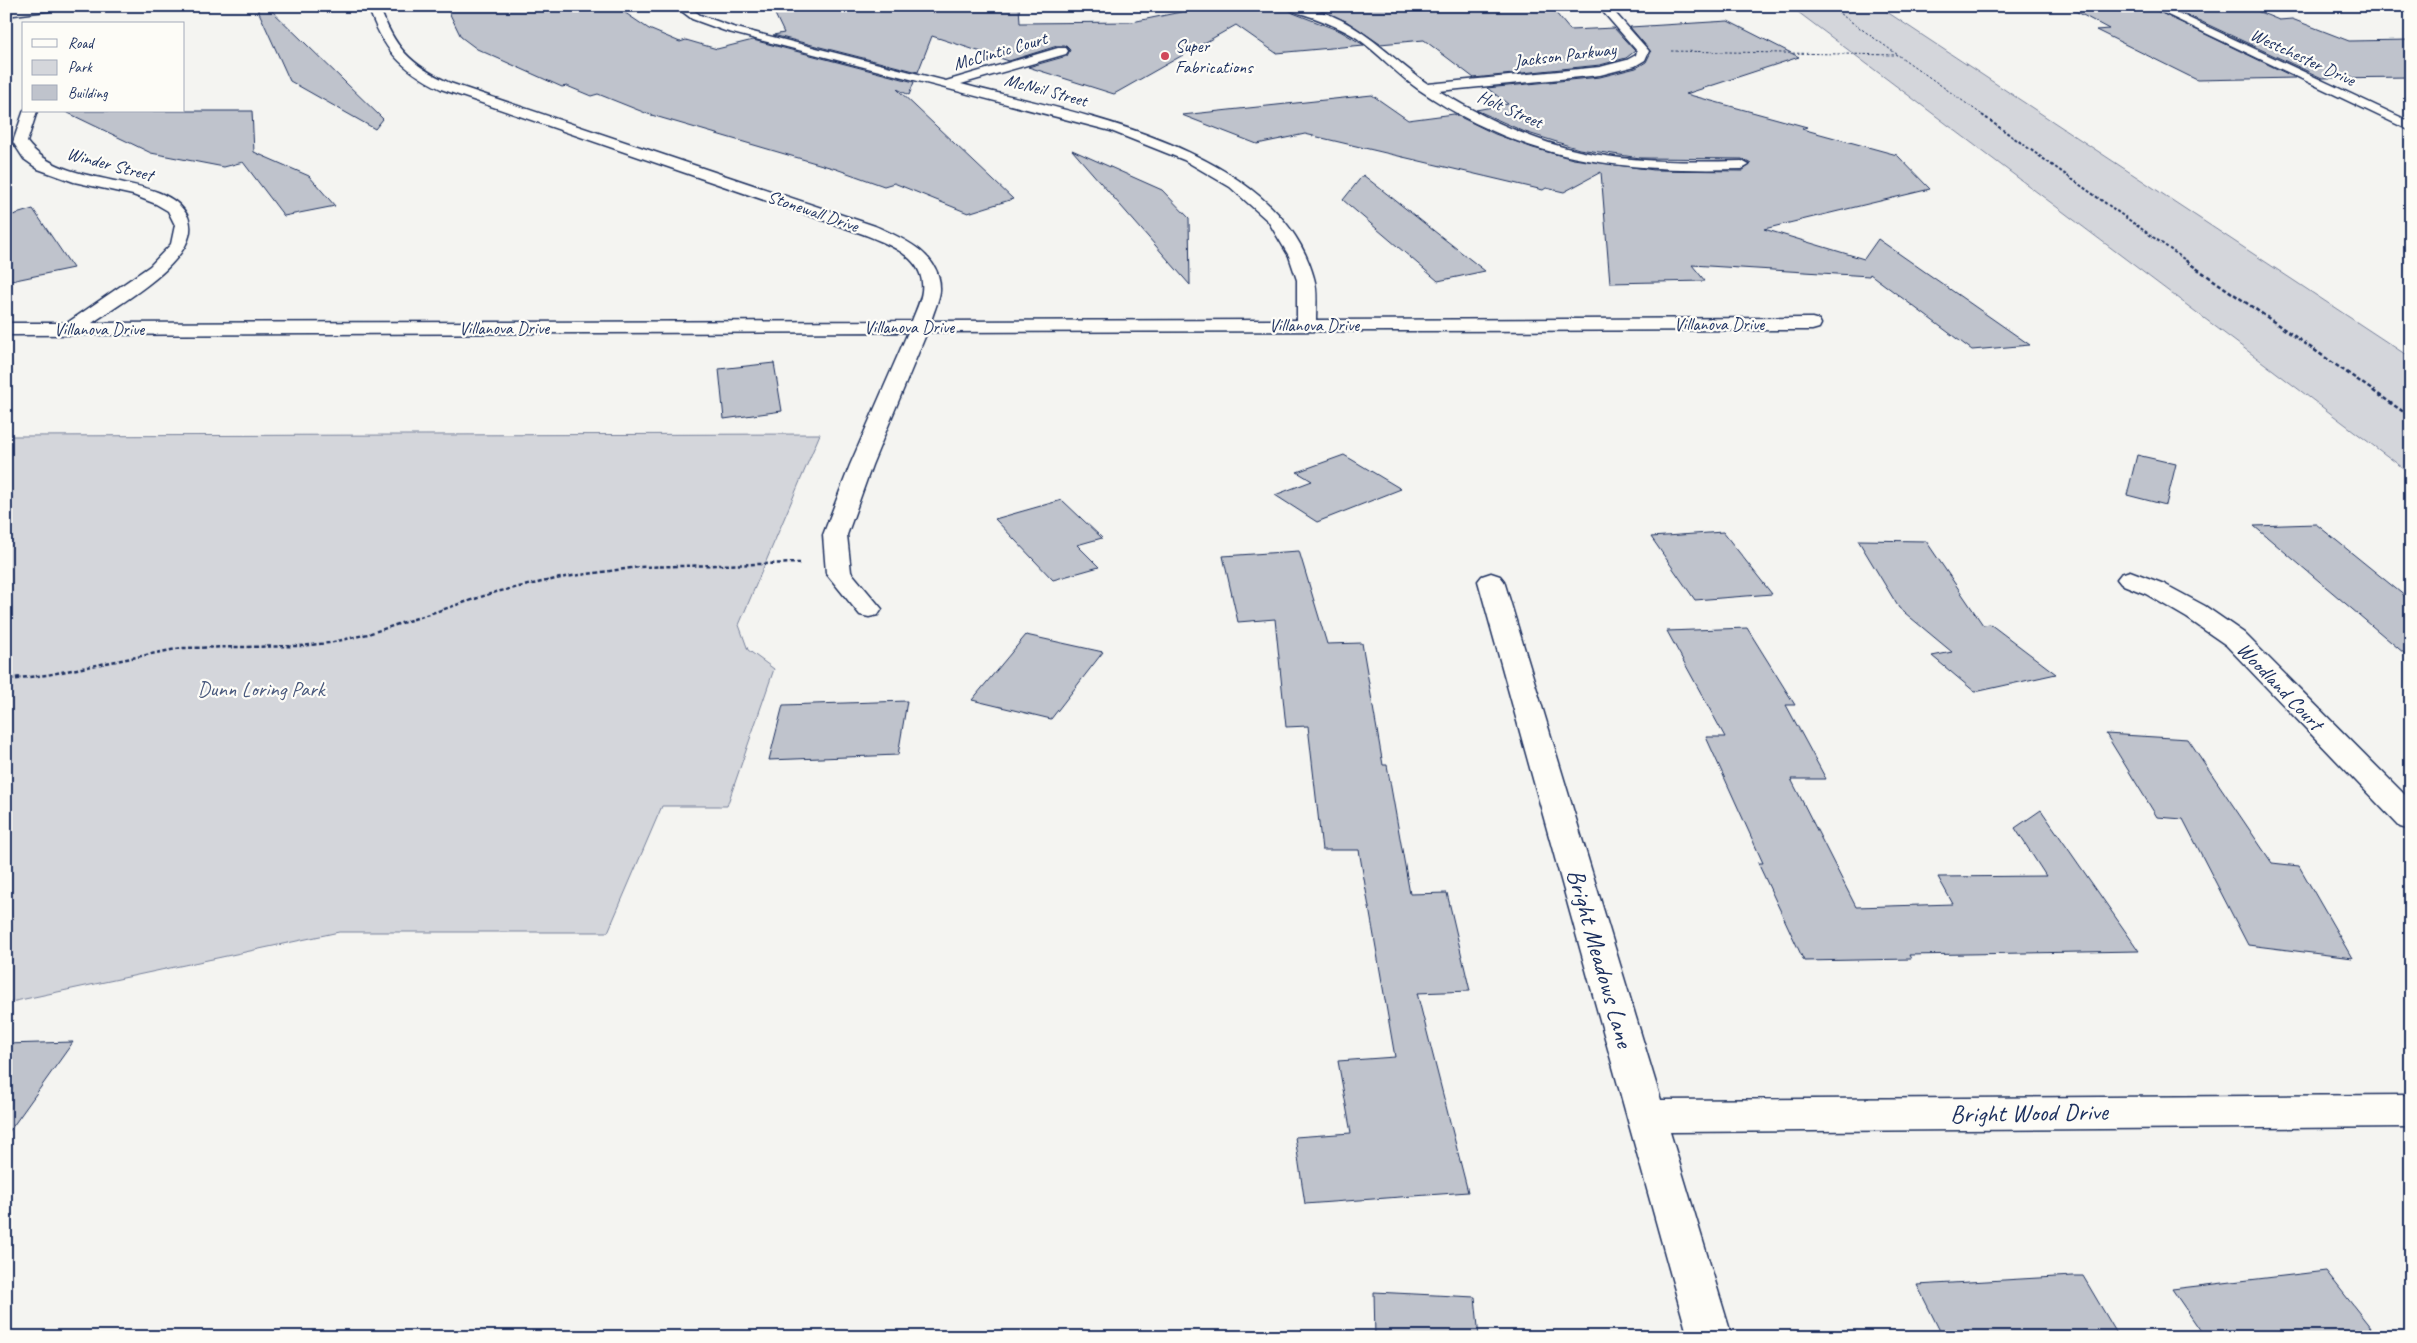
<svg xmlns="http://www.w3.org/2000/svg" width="2417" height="1343" font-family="Caveat,sans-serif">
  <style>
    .green { fill: #d4d6db; stroke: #78829c }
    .building { fill: #bfc3cc; stroke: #1b2f5e }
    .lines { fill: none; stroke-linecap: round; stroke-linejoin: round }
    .minor-casing { stroke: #1b2f5e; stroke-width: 3 }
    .path-far3 { stroke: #1b2f5e; stroke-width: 1; stroke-dasharray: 2.5 2; stroke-linecap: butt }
    .path-far2 { stroke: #1b2f5e; stroke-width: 2; stroke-dasharray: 3 2; stroke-linecap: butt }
    .path-far1 { stroke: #1b2f5e; stroke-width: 2.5; stroke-dasharray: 4 2.5; stroke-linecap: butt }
    .path { stroke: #1b2f5e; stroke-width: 4; stroke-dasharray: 5.5 4.5; stroke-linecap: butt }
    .minor { fill: #fdfcf7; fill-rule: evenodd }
    .poi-dot { fill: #d1495b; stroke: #fdfcf7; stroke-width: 2 }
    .labels { text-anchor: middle; stroke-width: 4.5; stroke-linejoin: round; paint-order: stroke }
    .far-poi-label { font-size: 18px; fill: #1b2f5e; stroke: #fdfcf7; text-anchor: start }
    .far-street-label { font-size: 18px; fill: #1b2f5e; stroke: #fdfcf7 }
    .street-label { font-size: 21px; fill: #1b2f5e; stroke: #fdfcf7 }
    .park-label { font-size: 21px; fill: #49597d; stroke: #fdfcf7 }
    .near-street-label { font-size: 25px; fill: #1b2f5e; stroke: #fdfcf7 }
  </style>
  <rect width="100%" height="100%" fill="#f4f4f1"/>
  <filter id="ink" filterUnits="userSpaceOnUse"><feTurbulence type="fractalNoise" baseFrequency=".02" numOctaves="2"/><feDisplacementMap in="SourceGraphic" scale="10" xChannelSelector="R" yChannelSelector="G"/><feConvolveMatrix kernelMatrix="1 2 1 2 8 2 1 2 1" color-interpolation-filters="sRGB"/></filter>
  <g filter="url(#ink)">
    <g class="green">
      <polygon points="1790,6 1878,6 2411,358 2411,474"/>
      <polygon points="820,434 739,625 748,650 774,669 727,806 662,806 608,932 339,932 6,1003 6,436"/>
    </g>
    <g class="building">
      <polygon points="256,6 267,6 383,119 375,129 290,81"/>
      <polygon points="446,6 615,6 649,29 680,42 686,40 717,49 753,40 914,82 909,95 897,89 1013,199 968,213 894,183 884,186 836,169 648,114 598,94 591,96 567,86 562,87 477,49 461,37"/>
      <polygon points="819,6 1019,6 1020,23 1132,22 1210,6 1283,6 1293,13 1340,31 1364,45 1276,53 1236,25 1114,94 1028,67 1067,56 1070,50 1066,46 1057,46 1009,61 932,36 918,72 773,35 784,33 773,10"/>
      <polygon points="1308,6 1550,6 1570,30 1614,28 1635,51 1626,58 1600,65 1474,78 1424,40 1380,44 1346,21"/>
      <polygon points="2066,6 2147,6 2296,78 2197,80 2096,30 2109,29"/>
      <polygon points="2168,6 2245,6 2279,20 2292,19 2349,41 2411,40 2411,77 2322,78"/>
      <polygon points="1728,21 1799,57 1686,94 1807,127 1802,129 1897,155 1930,189 1764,229 1864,259 1878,239 2030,345 1972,350 1870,274 1869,276 1692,265 1705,281 1610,283 1601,172 1564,192 1546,188 1543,190 1305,134 1257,144 1182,115 1372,95 1408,120 1454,114 1495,134 1533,148 1573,159 1654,170 1742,171 1751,164 1742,159 1640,158 1579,149 1525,132 1476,110 1508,104 1487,88 1600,77 1636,68 1646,62 1651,52 1630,27"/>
      <polygon points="64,111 252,111 254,152 309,176 335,206 284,216 243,162 224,167 151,153"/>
      <polygon points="1072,150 1162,190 1189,218 1190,285"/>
      <polygon points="1363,175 1485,271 1438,281 1343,200"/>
      <polygon points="33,209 73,268 6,282 6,217"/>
      <polygon points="774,363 782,411 724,419 719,369"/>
      <polygon points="1344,455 1401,489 1317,522 1275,495 1312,481 1297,472"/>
      <polygon points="2137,455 2176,464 2166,505 2127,495"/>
      <polygon points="1062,500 1102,538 1077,545 1099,567 1053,580 995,519"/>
      <polygon points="2316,524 2411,601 2411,659 2254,526"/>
      <polygon points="1723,532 1772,594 1695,600 1651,537"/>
      <polygon points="1858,540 1926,541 1983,625 1990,624 2056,674 1975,692 1932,656 1952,652 1899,608"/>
      <polygon points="1299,551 1327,644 1362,643 1383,765 1387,765 1410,894 1447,893 1470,991 1417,993 1468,1192 1305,1204 1295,1137 1351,1133 1338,1061 1395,1057 1359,850 1322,850 1308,726 1286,727 1275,619 1238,622 1223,556"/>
      <polygon points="1747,628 1795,705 1786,705 1826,779 1791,779 1856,907 1953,904 1938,877 2046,876 2015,828 2041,810 2139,951 1909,955 1911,959 1804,961 1758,863 1763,863 1706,737 1725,737 1667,631"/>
      <polygon points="1026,635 1103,652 1051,719 972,700"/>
      <polygon points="907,701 898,755 769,760 783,705"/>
      <polygon points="2106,734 2188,739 2272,863 2299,866 2352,958 2248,945 2183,819 2157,817"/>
      <polygon points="73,1042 6,1136 6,1044"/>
      <polygon points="2326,1271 2378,1337 2205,1337 2172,1289"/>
      <polygon points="2073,1276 2083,1276 2119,1337 1943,1337 1917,1285"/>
      <polygon points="1374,1292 1475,1297 1479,1337 1375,1337"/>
    </g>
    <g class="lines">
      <g class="minor-casing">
        <g id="minor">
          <polygon points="33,6 67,6 62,9 6,16 6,10"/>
          <path d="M368,6H379C394,47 410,65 450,83L875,226C902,238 942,254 940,291C939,300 934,311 931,321L1297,320V280L1289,256L1268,221L1230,187L1184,160L1111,131L725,31L692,19L675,6H688L700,15L733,27L946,81L1058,48H1066L1068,51L1066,54L961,84C1074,113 1278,146 1314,278C1318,291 1316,307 1316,320L1812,318L1819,320L1821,324L1819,328L1812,330L927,332L872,465L847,535L851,572L882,609L878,615L869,617L860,615L830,578L826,573L823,535L850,465L908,332L6,335V323H67L150,266L171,244L175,225L168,211L156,204L133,195L74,182L38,169L24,159L13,142L24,110L37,111L27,142C64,192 166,170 188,217C205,257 119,304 92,323L912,321C915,312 921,301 922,291C926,257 888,244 863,234L441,89C400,69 383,49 368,6Z"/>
          <path d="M1285,6C1347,6 1382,52 1428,84L1600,67L1627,60L1636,55L1637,51L1598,6H1609L1649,51L1645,60L1635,66L1600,75L1439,91C1482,117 1530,140 1579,151C1632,163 1687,162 1742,161L1749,165L1742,169C1618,172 1523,161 1418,89C1396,74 1379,53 1357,38C1343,29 1328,23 1312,17C1304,14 1291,12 1285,6Z"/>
          <polygon points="2149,6 2163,6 2411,122 2411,131"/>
          <polygon points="2130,571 2164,584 2205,606 2244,633 2411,801 2411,830 2400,827 2226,645 2187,618 2146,594 2121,584 2117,579 2121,574"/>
          <polygon points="1491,573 1500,576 1504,581 1661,1100 2411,1095 2411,1127 1670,1132 1732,1337 1688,1337 1478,581 1482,576"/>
        </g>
      </g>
      <g class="path-far3">
        <polyline points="1829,6 1984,116"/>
        <polyline points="1671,51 1897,55"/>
      </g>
      <polyline class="path-far2" points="1982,115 2188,262"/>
      <g class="path-far1">
        <polyline points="2186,261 2411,417"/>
        <polyline points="10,679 47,675 181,648 300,646 329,643 368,634 496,592 565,577 639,567 800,563"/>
      </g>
      <polyline class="path" points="6,680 20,678"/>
      <use href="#minor" class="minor"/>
    </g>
  </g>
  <circle class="poi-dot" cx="1165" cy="56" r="5"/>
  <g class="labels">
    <g class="far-poi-label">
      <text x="1175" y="52">Super<tspan x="1175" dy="21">Fabrications</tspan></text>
    </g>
    <g class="far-street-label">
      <text transform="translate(1000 51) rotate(-16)" y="6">McClintic Court</text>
      <text transform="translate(1565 55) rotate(-7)" y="6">Jackson Parkway</text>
      <text transform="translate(2303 57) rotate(25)" y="6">Westchester Drive</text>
      <text transform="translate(1046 90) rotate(15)" y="6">McNeil Street</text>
      <text transform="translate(1510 109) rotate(24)" y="6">Holt Street</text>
      <text transform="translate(110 164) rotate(15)" y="6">Winder Street</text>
      <text transform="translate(813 211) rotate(19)" y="6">Stonewall Drive</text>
      <text x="1719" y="330">Villanova Drive</text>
      <text x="1314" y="331">Villanova Drive</text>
      <text x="909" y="333">Villanova Drive</text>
      <text x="504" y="334">Villanova Drive</text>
      <text x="99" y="335">Villanova Drive</text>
    </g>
    <g class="street-label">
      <text transform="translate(2280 686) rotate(46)" y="7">Woodland Court</text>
    </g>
    <g class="park-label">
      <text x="261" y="696">Dunn Loring Park</text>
    </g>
    <g class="near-street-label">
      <text transform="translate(1601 958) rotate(74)" y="9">Bright Meadows Lane</text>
      <text transform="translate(2029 1112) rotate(-1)" y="9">Bright Wood Drive</text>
    </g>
  </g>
  <rect width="2417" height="1343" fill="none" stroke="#fdfcf7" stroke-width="25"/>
  <rect x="12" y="12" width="2392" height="1318" fill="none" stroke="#1b2f5e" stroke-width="2" filter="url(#ink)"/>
  <rect x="22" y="22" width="162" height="90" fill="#fdfcf7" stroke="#a3aaba"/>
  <rect x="32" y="39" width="25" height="8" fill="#fdfcf7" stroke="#a3aaba"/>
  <text x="68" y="48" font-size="15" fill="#1b2f5e">Road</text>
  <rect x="32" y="60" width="25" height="15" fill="#d4d6db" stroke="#a3aaba"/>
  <text x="68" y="72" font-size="15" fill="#1b2f5e">Park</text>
  <rect x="32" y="85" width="25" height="15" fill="#bfc3cc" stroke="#a3aaba"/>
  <text x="68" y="98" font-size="15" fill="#1b2f5e">Building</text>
</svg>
